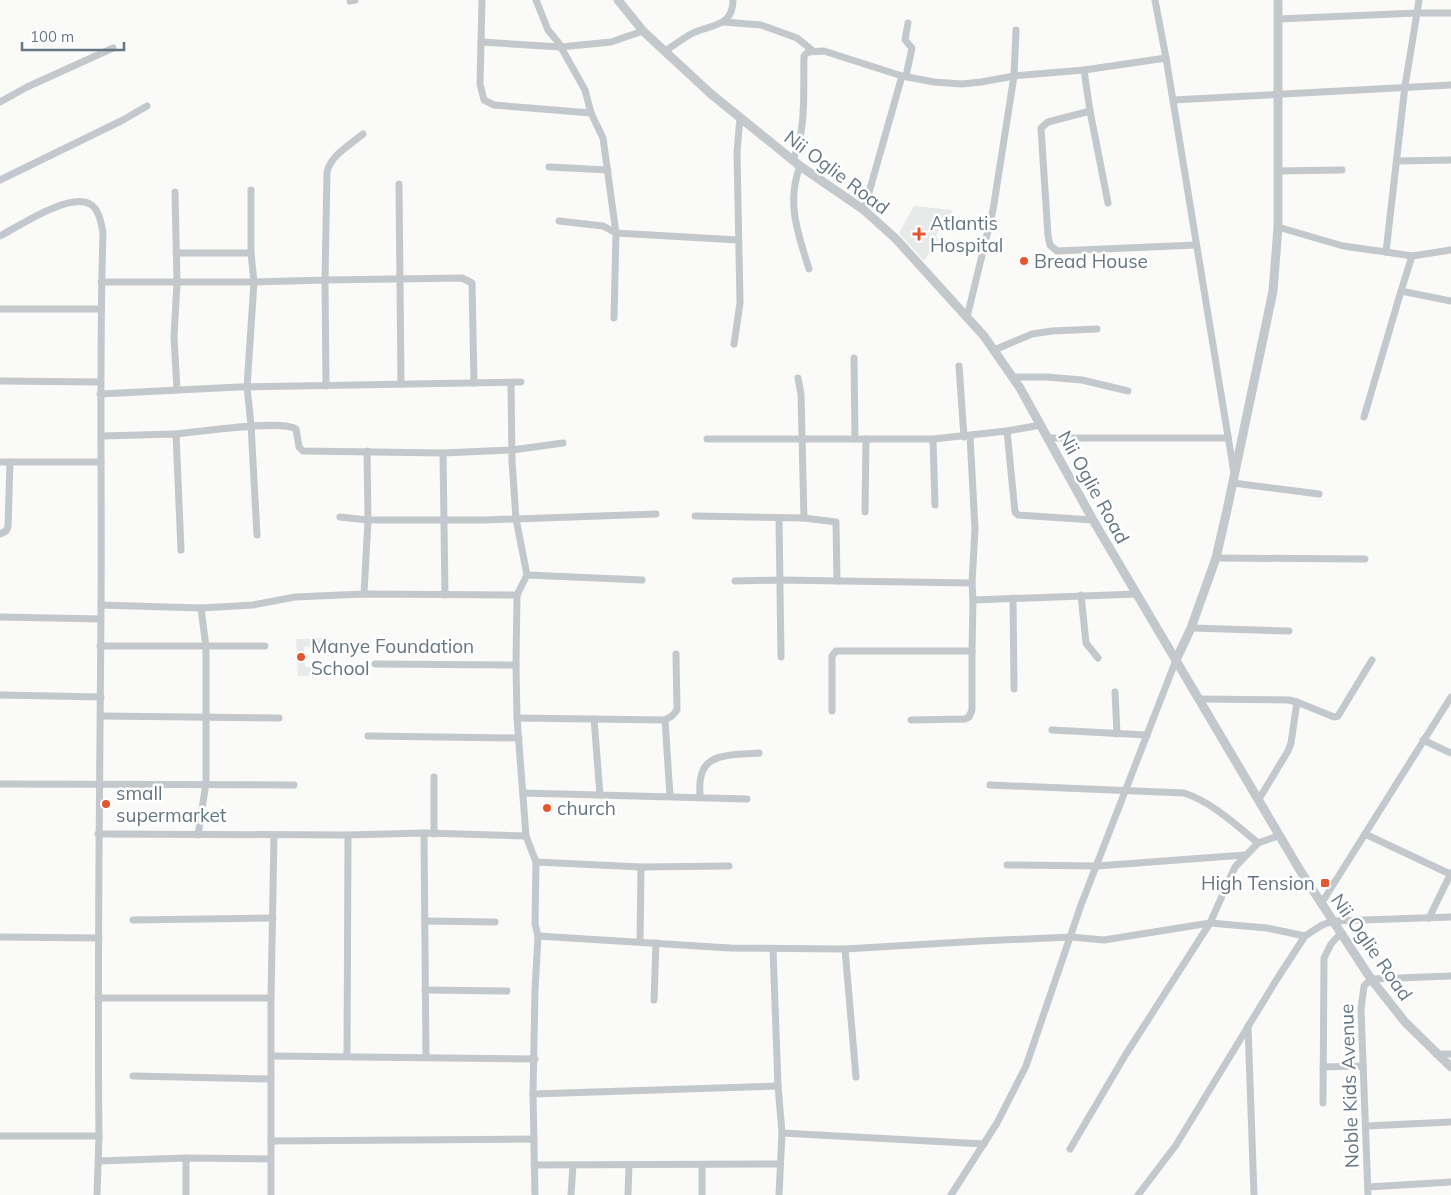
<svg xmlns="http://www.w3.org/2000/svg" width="1451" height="1195" font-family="Mulish,sans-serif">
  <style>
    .built { fill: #e8e9e9 }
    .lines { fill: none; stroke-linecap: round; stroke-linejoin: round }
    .minor { stroke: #c3c8cc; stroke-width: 7 }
    .tertiary { stroke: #c3c8cc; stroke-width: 9 }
    .poi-dot { fill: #e4572e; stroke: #fff; stroke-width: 2 }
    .labels { text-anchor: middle; stroke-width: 5; stroke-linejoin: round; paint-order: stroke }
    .street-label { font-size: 19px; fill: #657683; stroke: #fff }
    .poi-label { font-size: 19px; fill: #657683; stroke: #fff; text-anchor: start }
  </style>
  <rect width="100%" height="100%" fill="#fafaf8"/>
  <g class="built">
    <polygon points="914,206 953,210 936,235 938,240 924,261 899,233"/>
    <polygon points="324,638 325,646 304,647 305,667 326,667 326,675 298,676 296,639"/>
  </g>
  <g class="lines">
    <g class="minor">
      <polyline points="482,0 480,84 484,100 494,105 591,113"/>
      <polyline points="536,0 548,30 558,42 585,90 591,113 603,138 616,233 614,318"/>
      <polyline points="1155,0 1166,58 1234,473"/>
      <polyline points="350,1 355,0"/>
      <polyline points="1278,19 1417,13 1419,0"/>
      <polyline points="724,22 761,25 797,38 813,51"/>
      <polyline points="481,42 560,47 611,42 643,31"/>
      <path d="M665,51C673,46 682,39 691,34C710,24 733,28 733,0"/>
      <polyline points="1084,70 1090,111 1108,203"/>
      <polyline points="906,76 912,48 905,40 908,23"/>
      <polyline points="1173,100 1451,85"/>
      <polyline points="0,102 27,87 113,48"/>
      <polyline points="1090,111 1048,122 1041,128 1048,236 1050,245 1057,251 1196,245"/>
      <path d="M793,160C807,128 803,91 804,56L808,52L824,51L902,76L934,82L962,84L981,82L1014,76L1084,70L1166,58"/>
      <polyline points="1397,161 1451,160"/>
      <path d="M800,166C786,202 798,234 809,269"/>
      <polyline points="549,167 608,170"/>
      <polyline points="1279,171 1342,170"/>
      <polyline points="0,180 123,120 147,106"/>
      <polyline points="399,184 401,384"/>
      <polyline points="251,190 251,253 254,282 247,387 251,425 257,535"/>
      <polyline points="175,192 177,282 174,337 177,390"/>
      <polyline points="864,210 902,76"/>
      <polyline points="559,221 603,226 616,233 738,240"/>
      <polyline points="1278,227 1343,246 1386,252 1405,86 1417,13 1451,13"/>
      <path d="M0,236C19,226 70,192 90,204C99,209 101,223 103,232C99,356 102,480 101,604C100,781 97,958 99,1136H0"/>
      <polyline points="1386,252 1412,256 1451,250"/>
      <polyline points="176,253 251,253"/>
      <polyline points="1412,256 1401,291 1451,301"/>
      <path d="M101,282H254L325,280L327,172C331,155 350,145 363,134"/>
      <polyline points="0,309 101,309"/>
      <polyline points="967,317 993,210 1014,76 1016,30"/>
      <polyline points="734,344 740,303 737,152 740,118"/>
      <polyline points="994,350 1032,334 1052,331 1097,329"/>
      <polyline points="854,358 855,439"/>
      <polyline points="959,366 964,437"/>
      <polyline points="1013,377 1047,377 1082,380 1128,391"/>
      <polyline points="798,378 801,394 804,518"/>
      <polyline points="0,381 100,382"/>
      <polyline points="326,386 325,280 462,278 472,283 474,383"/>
      <polyline points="100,394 238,387 521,382"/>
      <polyline points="1364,417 1401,291"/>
      <polyline points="1007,431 1015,512 1018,515 1093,520"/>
      <path d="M176,434C197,432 281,419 296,429L299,447L303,451L443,453L512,450L563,443"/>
      <polyline points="101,436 176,434 181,550"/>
      <polyline points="970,436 975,529 972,583"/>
      <polyline points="1048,438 1228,438"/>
      <polyline points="707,439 933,439 1007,431 1041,425"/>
      <polyline points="933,439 935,505"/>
      <polyline points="443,453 445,595"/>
      <polyline points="0,462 101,462"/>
      <polyline points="1233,483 1319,494"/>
      <polyline points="865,512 866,439"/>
      <polyline points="695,516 804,518 836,522 837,581"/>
      <polyline points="340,517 368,520 483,520 656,514"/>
      <polyline points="779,518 781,657"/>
      <polyline points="0,534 6,531 8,527 10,462"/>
      <polyline points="1216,558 1365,559"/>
      <polyline points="527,575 642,580"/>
      <polyline points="735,581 779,580 972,583 973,600"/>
      <polyline points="364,594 368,520 367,451"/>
      <polyline points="1081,595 1086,643 1098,658"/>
      <polyline points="1013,598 1014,689"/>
      <polyline points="101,605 201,608 253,605 295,597 364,594 517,595"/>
      <polyline points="0,617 101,619"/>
      <polyline points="1191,628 1289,631"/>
      <polyline points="100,646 265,646"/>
      <polyline points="375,664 516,665"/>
      <polyline points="1115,692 1117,734"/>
      <polyline points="0,695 101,697"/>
      <polyline points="1198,699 1289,700 1297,702 1334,717 1338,716 1372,660"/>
      <polyline points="832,711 832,656 836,651 972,651 973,600 1137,594"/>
      <polyline points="101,716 279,718"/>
      <polyline points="517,718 665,720 672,716 677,710 676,654"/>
      <polyline points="594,719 600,795"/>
      <polyline points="665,720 670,796"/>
      <polyline points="911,720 965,719 969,717 972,710 972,651"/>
      <polyline points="1052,730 1147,735"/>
      <polyline points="368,736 519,738"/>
      <polyline points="1423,740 1451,753"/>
      <polyline points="0,784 294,785"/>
      <path d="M990,785L1184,793C1212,802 1236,825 1258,843"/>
      <polyline points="523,793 747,799"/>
      <path d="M700,797C700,790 699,783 701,777C705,751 739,755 759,753"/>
      <polyline points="1259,799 1288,751 1291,743 1297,702"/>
      <polyline points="424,833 426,1057"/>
      <polyline points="98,834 348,835 424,833 526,836 517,718 516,665 517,595 527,575 516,519 512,461 511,383"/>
      <polyline points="434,834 434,777"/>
      <polyline points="1365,834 1450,874"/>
      <polyline points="198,835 206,783 206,647 201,608"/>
      <polyline points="526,836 536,862 535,924 538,936 535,990 533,1094 535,1195"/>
      <polyline points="536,862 641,867 729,866"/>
      <polyline points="1007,865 1097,866 1245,855"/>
      <polyline points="1321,904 1451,697"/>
      <polyline points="1429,918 1451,873"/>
      <polyline points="133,920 273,918"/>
      <polyline points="425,921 495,922"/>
      <polyline points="538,936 730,948 845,949 980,941 1071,937 1104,940 1210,923 1267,928 1305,936 1322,925 1333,921 1451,917"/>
      <polyline points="0,937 99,938"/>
      <polyline points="640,942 641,867"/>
      <polyline points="773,949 778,1086 782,1133 779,1195"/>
      <polyline points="845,949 856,1077"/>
      <polyline points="425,990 507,991"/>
      <polyline points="98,998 271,998"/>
      <polyline points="654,1000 656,943"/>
      <polyline points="1248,1026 1254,1195"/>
      <polyline points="1436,1054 1451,1054"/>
      <polyline points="272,1056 535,1059"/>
      <polyline points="347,1056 348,835"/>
      <polyline points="1323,1067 1363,1066"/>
      <polyline points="133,1076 271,1079"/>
      <polyline points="533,1094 778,1086"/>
      <polyline points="1323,1103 1324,958 1331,944 1341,933"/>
      <polyline points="1366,1126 1451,1122"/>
      <polyline points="782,1133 984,1144"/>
      <polyline points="271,1141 534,1139"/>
      <polyline points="1070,1149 1126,1054 1210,923 1235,867 1258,843 1278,836"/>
      <polyline points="186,1158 186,1195"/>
      <polyline points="99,1161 186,1158 270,1159"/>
      <polyline points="534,1165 780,1164"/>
      <polyline points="702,1165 702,1195"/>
      <polyline points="1368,1187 1451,1182"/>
      <polyline points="97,1195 99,1136"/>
      <polyline points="271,1195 271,998 274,835"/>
      <polyline points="571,1195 573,1165"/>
      <polyline points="628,1195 629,1165"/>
      <polyline points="951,1195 997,1123 1026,1066 1081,905 1176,660"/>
      <polyline points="1138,1195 1176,1145 1277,979 1305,936"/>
      <polyline points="1368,1195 1361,1009 1364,986 1371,979 1451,976"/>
    </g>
    <g class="tertiary">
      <polyline points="618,0 643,31 711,94 800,166 864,210 896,239 984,336 1020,388 1093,520 1301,872 1371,979 1405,1022 1451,1067"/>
      <polyline points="1176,660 1191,628 1216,558 1227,510 1273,291 1278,227 1278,0"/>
    </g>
  </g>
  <g class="poi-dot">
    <path d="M916.5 226.5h5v5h5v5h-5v5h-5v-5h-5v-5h5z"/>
    <circle cx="1024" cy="261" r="5"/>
    <circle cx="301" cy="657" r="5"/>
    <circle cx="106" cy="804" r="5"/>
    <circle cx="547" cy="808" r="5"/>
    <rect x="1320" y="878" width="10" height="10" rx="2.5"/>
  </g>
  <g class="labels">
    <g class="street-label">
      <text transform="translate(837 172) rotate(37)" y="7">Nii Oglie Road</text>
      <text transform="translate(1094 487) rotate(61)" y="7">Nii Oglie Road</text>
      <text transform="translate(1372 947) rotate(55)" y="7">Nii Oglie Road</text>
      <text transform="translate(1349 1086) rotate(-92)" y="7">Noble Kids Avenue</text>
    </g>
    <g class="poi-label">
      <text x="930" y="230">Atlantis<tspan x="930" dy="22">Hospital</tspan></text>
      <text x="1034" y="268">Bread House</text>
      <text x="311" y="653">Manye Foundation<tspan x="311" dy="22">School</tspan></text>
      <text x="116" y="800">small<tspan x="116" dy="22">supermarket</tspan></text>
      <text x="557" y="815">church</text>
      <text x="1315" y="890" text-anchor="end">High Tension</text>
    </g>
  </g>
  <path d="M22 42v8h102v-8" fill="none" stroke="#657683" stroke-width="2.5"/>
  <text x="30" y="42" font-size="15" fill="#657683" stroke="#ffffff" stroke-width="4" paint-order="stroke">100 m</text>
</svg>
